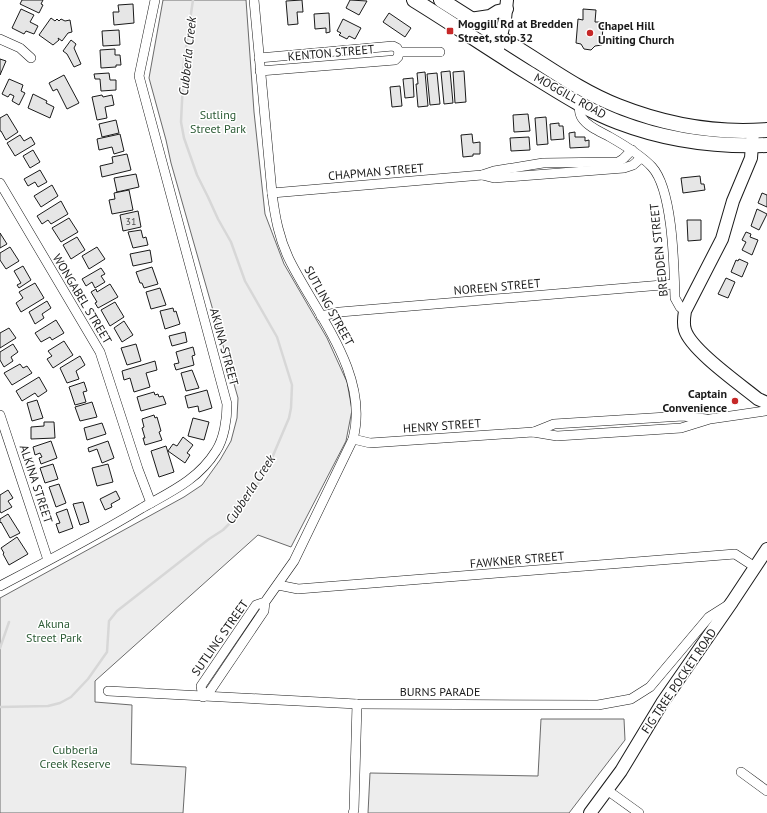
<svg xmlns="http://www.w3.org/2000/svg" width="767" height="813" font-family="'PT Sans',sans-serif">
  <style>
    .built { fill: #ededed; stroke: #6a6a6a }
    .lines { fill: none; stroke-linecap: round; stroke-linejoin: round }
    .stream { stroke: #d7d7d7; stroke-width: 2.5 }
    .building { fill: #e6e6e6; stroke: #1a1a1a }
    .minor-casing { stroke: #1a1a1a; stroke-width: 10 }
    .major-casing { stroke: #1a1a1a; stroke-width: 14 }
    .highway-casing { stroke: #1a1a1a; stroke-width: 16 }
    .minor { stroke: #fff; stroke-width: 9 }
    .major { stroke: #fff; stroke-width: 12 }
    .highway { stroke: #fff; stroke-width: 14 }
    .poi-dot { fill: #c62828; stroke: #fff; stroke-width: 1.5 }
    .labels { text-anchor: middle; stroke-width: 3; stroke-linejoin: round; paint-order: stroke }
    .number-label { font-size: 10px; fill: #4d4d4d }
    .poi-label { font-size: 12px; font-weight: bold; fill: #1a1a1a; stroke: #fff; text-anchor: start }
    .street-label { font-size: 12px; fill: #1a1a1a; stroke: #fff }
    .park-label { font-size: 12px; fill: #2b5a34; stroke: #fff }
    .water-label { font-size: 13px; font-style: italic; fill: #1a1a1a; stroke: #fff }
  </style>
  <rect width="100%" height="100%" fill="#fff"/>
  <g class="built">
    <polygon points="163,0 246,0 254,112 265,214 284,264 327,338 347,382 352,410 346,441 291,547 258,535 95,681 95,702 132,705 131,764 186,767 183,813 0,813 0,598 184,497 202,485 220,460 231,441 237,418 238,398 171,163 166,140 149,78"/>
    <polygon points="541,719 624,719 625,740 569,813 368,813 370,773 538,776"/>
  </g>
  <g class="lines">
    <g class="stream">
      <polyline points="0,648 9,622"/>
      <polyline points="0,707 48,706 60,703 71,697 88,679 107,652 109,621 117,611 209,539 223,530 234,519 254,490 269,465 289,418 291,408 292,385 277,337 245,281 231,242 218,219 208,197 197,175 184,138 181,122 184,61 193,0"/>
    </g>
  </g>
  <g class="building">
    <polygon points="22,0 43,0 41,4 43,5 39,13 20,4"/>
    <polygon points="302,0 303,12 297,12 298,24 288,25 286,1"/>
    <polygon points="350,0 367,1 359,15 346,8"/>
    <polygon points="133,4 134,23 114,25 113,12 119,12 118,5"/>
    <polygon points="21,9 34,15 30,22 38,26 34,34 26,31 24,34 12,28"/>
    <polygon points="583,9 596,10 595,22 603,22 602,45 595,46 591,50 584,49 581,44 576,43 578,19 583,20"/>
    <polygon points="329,13 330,32 326,33 326,28 315,29 314,14"/>
    <polygon points="389,13 411,28 405,37 383,22"/>
    <polygon points="51,18 55,21 57,19 59,21 61,19 65,21 70,20 72,32 68,33 62,41 58,38 59,40 53,45 39,35"/>
    <polygon points="343,19 361,28 355,39 349,36 347,39 339,35 341,33 337,31"/>
    <polygon points="119,30 120,45 103,46 102,31"/>
    <polygon points="71,40 76,44 74,48 81,64 74,67 67,54 63,51"/>
    <polygon points="115,49 115,55 120,55 121,65 116,65 116,67 101,68 100,50"/>
    <polygon points="0,59 6,61 0,75"/>
    <polygon points="450,71 453,103 444,104 441,72"/>
    <polygon points="464,71 466,102 455,103 453,72"/>
    <polygon points="425,72 428,106 418,107 416,84 418,84 417,73"/>
    <polygon points="109,73 110,80 116,80 116,90 101,91 100,79 95,79 94,74"/>
    <polygon points="437,73 440,104 430,105 427,74"/>
    <polygon points="64,75 79,103 67,109 57,89 53,91 49,83"/>
    <polygon points="413,78 414,97 405,98 403,79"/>
    <polygon points="9,79 23,85 21,91 25,93 19,105 12,101 14,96 10,94 8,97 2,94"/>
    <polygon points="400,86 402,106 392,107 390,87"/>
    <polygon points="33,94 47,101 46,103 54,107 50,118 28,108"/>
    <polygon points="102,95 103,97 112,95 114,105 105,107 107,118 97,120 92,97"/>
    <polygon points="7,114 18,132 6,140 1,131 0,131 0,118"/>
    <polygon points="528,114 530,131 514,132 513,115"/>
    <polygon points="546,117 548,144 537,145 535,118"/>
    <polygon points="116,120 119,133 102,137 99,124"/>
    <polygon points="559,123 559,126 563,126 564,139 551,140 550,124"/>
    <polygon points="575,132 575,137 585,137 585,141 589,140 589,147 570,148 569,133"/>
    <polygon points="120,134 124,151 114,154 112,147 99,150 97,139"/>
    <polygon points="472,134 473,143 480,142 480,154 473,154 473,156 463,157 461,135"/>
    <polygon points="20,135 24,141 31,137 35,144 15,156 7,143"/>
    <polygon points="529,137 530,150 511,151 510,138"/>
    <polygon points="33,150 40,162 30,168 23,156"/>
    <polygon points="127,154 131,170 102,177 100,166 113,163 112,157"/>
    <polygon points="40,170 47,182 38,187 35,182 28,186 24,179"/>
    <polygon points="136,174 139,187 117,192 114,178"/>
    <polygon points="700,176 701,184 704,184 705,190 683,193 681,178"/>
    <polygon points="52,185 58,196 41,207 34,196"/>
    <polygon points="129,190 133,210 112,214 109,200 115,199 114,193"/>
    <polygon points="762,193 767,195 767,207 758,203"/>
    <polygon points="61,201 68,214 51,224 48,220 42,224 37,216"/>
    <polygon points="757,209 767,214 759,230 751,226"/>
    <polygon points="138,211 141,227 123,231 120,215"/>
    <polygon points="69,218 78,232 61,242 52,228"/>
    <polygon points="687,220 701,220 701,240 688,241"/>
    <polygon points="141,230 143,238 146,237 148,245 133,248 128,232"/>
    <polygon points="746,232 751,234 750,237 758,240 752,255 742,250 746,242 742,240"/>
    <polygon points="0,233 7,244 0,248"/>
    <polygon points="77,237 85,250 71,259 63,245"/>
    <polygon points="10,247 19,261 6,269 0,260 0,253"/>
    <polygon points="97,247 105,259 89,269 82,256"/>
    <polygon points="150,250 152,262 133,266 130,254"/>
    <polygon points="739,259 748,263 742,277 731,272 736,260 738,261"/>
    <polygon points="23,266 31,280 19,288 17,285 21,283 14,271"/>
    <polygon points="152,267 158,284 144,288 142,283 140,283 136,272"/>
    <polygon points="101,268 105,274 101,276 105,282 95,288 92,282 86,286 82,279"/>
    <polygon points="726,278 735,282 728,298 718,294"/>
    <polygon points="35,283 44,298 21,312 16,303 23,298 19,292"/>
    <polygon points="110,284 118,297 98,308 95,303 97,302 91,292 96,289 97,292"/>
    <polygon points="160,288 166,305 151,309 146,292"/>
    <polygon points="47,301 51,308 42,314 44,318 35,324 29,312"/>
    <polygon points="115,302 124,317 110,326 101,310"/>
    <polygon points="173,308 174,312 176,311 180,324 165,329 160,311"/>
    <polygon points="56,320 64,333 52,340 50,337 41,342 35,333"/>
    <polygon points="124,321 133,335 122,342 114,328"/>
    <polygon points="9,328 16,338 0,348 0,333"/>
    <polygon points="185,332 187,342 172,346 169,336"/>
    <polygon points="64,341 73,355 53,368 47,359 52,356 48,351"/>
    <polygon points="13,344 18,352 11,357 13,361 4,367 0,360 0,352"/>
    <polygon points="136,344 141,361 127,365 121,348"/>
    <polygon points="193,347 195,355 192,356 194,365 176,370 174,364 179,363 176,352"/>
    <polygon points="80,356 85,365 76,371 79,379 67,383 60,368"/>
    <polygon points="155,361 157,370 146,373 150,387 134,392 130,378 124,380 122,371"/>
    <polygon points="20,364 23,368 27,366 32,373 12,385 4,373"/>
    <polygon points="192,370 199,388 186,391 181,373"/>
    <polygon points="39,377 47,391 38,397 35,393 22,401 16,391"/>
    <polygon points="84,382 87,391 83,392 86,402 75,405 69,387"/>
    <polygon points="207,390 212,408 199,412 198,406 188,408 185,396"/>
    <polygon points="154,392 155,395 158,394 159,397 163,396 166,404 141,411 137,397"/>
    <polygon points="37,400 43,418 32,421 27,403"/>
    <polygon points="92,402 97,417 80,421 75,407"/>
    <polygon points="154,415 155,418 157,417 161,431 159,432 162,440 145,445 143,438 145,438 142,428 144,427 142,419"/>
    <polygon points="193,418 209,422 204,440 188,436"/>
    <polygon points="44,422 54,422 55,438 31,439 31,427 44,426"/>
    <polygon points="102,423 106,434 87,440 84,428"/>
    <polygon points="183,437 193,445 187,453 190,455 185,463 168,451 173,444 177,446"/>
    <polygon points="51,441 57,458 41,464 39,458 42,457 40,453 35,455 33,447"/>
    <polygon points="108,441 114,458 102,463 97,449 89,452 88,448"/>
    <polygon points="166,446 174,472 159,477 151,451"/>
    <polygon points="53,464 58,479 45,483 40,468"/>
    <polygon points="108,464 113,482 97,486 92,468"/>
    <polygon points="59,484 66,503 56,507 49,487"/>
    <polygon points="8,490 13,498 8,501 12,507 1,513 0,511 0,495"/>
    <polygon points="116,491 120,499 111,504 112,507 105,510 100,499"/>
    <polygon points="83,502 89,522 80,525 73,504"/>
    <polygon points="67,509 73,528 59,533 56,524 60,523 56,513"/>
    <polygon points="8,514 20,533 10,538 1,522 0,523 0,519"/>
    <polygon points="17,537 28,554 9,565 3,554 4,553 1,548"/>
  </g>
  <g class="lines">
    <g class="minor-casing">
      <g id="minor">
        <path d="M254,0L272,193C275,217 279,239 290,261C317,315 370,375 353,439L294,561L265,602L264,611L210,691L203,697L201,686L256,605L265,602"/>
        <polyline points="0,39 20,48 31,58"/>
        <polyline points="399,52 440,52"/>
        <polyline points="259,58 393,46 397,48 399,52 398,57 395,60 260,71"/>
        <path d="M579,104C579,109 579,114 582,118C588,127 601,132 610,137C624,145 641,155 652,167C673,190 674,266 675,298L680,307L685,311"/>
        <polyline points="482,175 494,178 624,168 633,165 641,158"/>
        <polyline points="0,183 100,352 138,469 151,503"/>
        <polyline points="272,193 482,175 494,171 543,163 618,162 623,159 632,150"/>
        <polyline points="321,316 340,312 674,284"/>
        <polyline points="0,415 48,560"/>
        <polyline points="534,432 554,424 683,416 706,419"/>
        <polyline points="353,439 370,443 533,432 557,436 681,428 710,419 765,411 767,410"/>
        <polyline points="278,585 298,589 735,554 755,567"/>
        <path d="M0,586C48,561 96,536 142,508C170,492 198,480 216,451C224,439 227,419 227,404L139,76L155,0"/>
        <polyline points="108,691 357,704 598,705 631,699 650,687 709,617 728,605"/>
        <polyline points="741,772 767,791"/>
        <polyline points="607,790 639,813"/>
        <polyline points="353,813 354,810 357,704"/>
      </g>
    </g>
    <g class="major-casing">
      <g id="major">
        <polyline points="470,19 490,16 498,11 507,9"/>
        <polyline points="497,53 505,19 507,0"/>
        <path d="M753,131L751,158L733,201L722,239L685,311C684,317 683,324 685,330C691,350 741,385 758,399L767,403"/>
        <polyline points="590,813 621,771 662,703 732,602 767,549"/>
      </g>
    </g>
    <g class="highway-casing">
      <g id="highway">
        <path d="M414,0C453,24 491,50 530,74C558,91 586,110 618,122C665,140 716,147 767,145"/>
        <path d="M441,0C471,19 501,38 531,57C559,75 587,94 618,106C666,125 716,134 767,130"/>
      </g>
    </g>
    <use href="#minor" class="minor"/>
    <use href="#major" class="major"/>
    <use href="#highway" class="highway"/>
  </g>
  <g class="poi-dot">
    <rect x="446" y="27" width="8" height="8" rx="2"/>
    <circle cx="590" cy="33" r="4"/>
    <circle cx="735" cy="401" r="4"/>
  </g>
  <g class="labels">
    <g class="number-label">
      <text x="131" y="225">31</text>
    </g>
    <g class="poi-label">
      <text x="458" y="28">Moggill Rd at Bredden<tspan x="458" dy="14">Street, stop 32</tspan></text>
      <text x="598" y="30">Chapel Hill<tspan x="598" dy="14">Uniting Church</tspan></text>
      <text x="727" y="398" text-anchor="end">Captain<tspan x="727" dy="14">Convenience</tspan></text>
    </g>
    <g class="street-label">
      <text transform="translate(331 53) rotate(-5)" y="4">KENTON STREET</text>
      <text transform="translate(570 96) rotate(29)" y="4">MOGGILL ROAD</text>
      <text transform="translate(376 172) rotate(-5)" y="4">CHAPMAN STREET</text>
      <text transform="translate(659 250) rotate(-96)" y="4">BREDDEN STREET</text>
      <text transform="translate(497 287) rotate(-5)" y="4">NOREEN STREET</text>
      <text transform="translate(82 299) rotate(59)" y="4">WONGABEL STREET</text>
      <text transform="translate(329 306) rotate(61)" y="4">SUTLING STREET</text>
      <text transform="translate(224 347) rotate(75)" y="4">AKUNA STREET</text>
      <text transform="translate(442 426) rotate(-4)" y="4">HENRY STREET</text>
      <text transform="translate(36 484) rotate(72)" y="4">ALKINA STREET</text>
      <text transform="translate(517 560) rotate(-5)" y="4">FAWKNER STREET</text>
      <text transform="translate(220 638) rotate(-55)" y="4">SUTLING STREET</text>
      <text transform="translate(679 681) rotate(-56)" y="4">FIG TREE POCKET ROAD</text>
      <text x="440" y="696">BURNS PARADE</text>
    </g>
    <g class="park-label">
      <text x="218" y="119">Sutling<tspan x="218" dy="14">Street Park</tspan></text>
      <text x="54" y="628">Akuna<tspan x="54" dy="14">Street Park</tspan></text>
      <text x="75" y="754">Cubberla<tspan x="75" dy="14">Creek Reserve</tspan></text>
    </g>
    <g class="water-label">
      <text transform="translate(187 56) rotate(-84)" y="5">Cubberla Creek</text>
      <text transform="translate(250 489) rotate(-57)" y="5">Cubberla Creek</text>
    </g>
  </g>
</svg>
